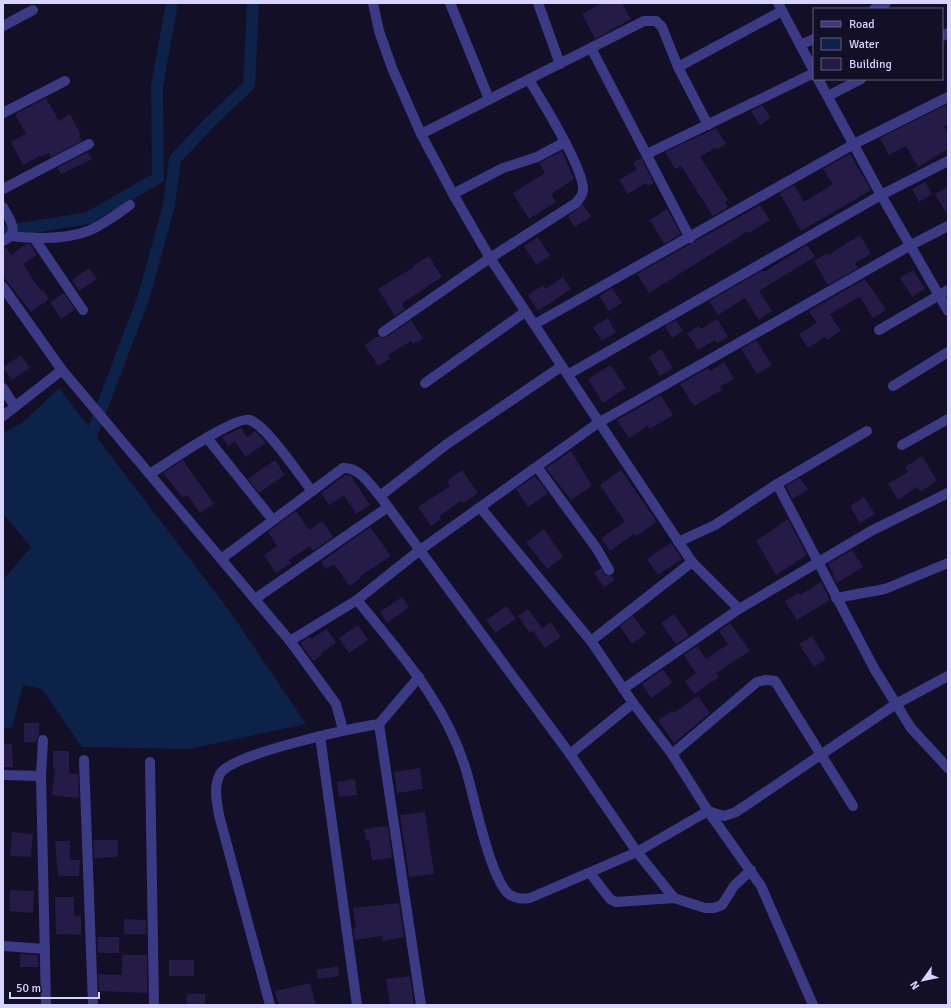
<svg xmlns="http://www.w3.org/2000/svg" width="951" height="1008" font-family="Signika,sans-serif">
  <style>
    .water { fill: #0c2248 }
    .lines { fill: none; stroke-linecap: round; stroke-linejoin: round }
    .canal { stroke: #0c2248; stroke-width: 12 }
    .building { fill: #241b47 }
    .minor { stroke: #3d3a85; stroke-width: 10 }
  </style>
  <rect width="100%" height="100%" fill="#130f26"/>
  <polygon class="water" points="59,388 231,613 306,724 189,749 82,747 42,689 23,685 12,727 3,729 3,580 31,547 3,514 3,433 23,422"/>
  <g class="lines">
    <g class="canal">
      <polyline points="3,232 88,218 158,178 157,86 172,3"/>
      <polyline points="87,447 144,296 169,205 175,159 211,121 249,85 253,3"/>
    </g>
  </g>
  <g class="building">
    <polygon points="602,3 622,3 631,19 595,39 582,14"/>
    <polygon points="46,98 59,121 70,114 81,135 79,136 82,141 51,157 49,153 43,156 42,155 23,165 11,142 26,134 15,114"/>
    <polygon points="948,104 948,124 944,127 948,134 948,149 918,167 906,146 889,155 880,138"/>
    <polygon points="762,105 771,118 760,125 751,111"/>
    <polygon points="716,128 726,144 716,150 715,148 700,157 728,200 725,202 728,207 713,216 681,166 675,169 665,152"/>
    <polygon points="562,151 574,179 551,194 556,202 529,219 513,193 545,173 539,163"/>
    <polygon points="88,152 92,159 61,174 57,168"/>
    <polygon points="850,154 871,190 801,231 780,193 794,185 804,202 833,184 823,169"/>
    <polygon points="641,158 654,183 648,186 646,183 628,194 619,180 637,169 633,163"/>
    <polygon points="925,182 932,194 919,202 912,189"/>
    <polygon points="948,187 948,216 935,194"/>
    <polygon points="583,204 591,217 574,227 568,216"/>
    <polygon points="760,205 770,220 749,233 748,231 649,293 637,274"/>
    <polygon points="667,209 681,234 664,244 650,220"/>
    <polygon points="860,235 871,254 855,263 858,268 828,285 814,261 827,253 828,255"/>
    <polygon points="538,237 550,256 536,265 524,246"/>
    <polygon points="26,244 30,244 37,255 23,264 40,290 42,289 49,299 31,312 3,276 3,247 6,247 11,255"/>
    <polygon points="807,245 815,257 759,291 772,311 759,320 745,298 718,315 709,301 763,270 764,272"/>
    <polygon points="429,256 442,277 404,302 402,305 405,309 395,316 378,289 414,267 414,265"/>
    <polygon points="89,268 97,279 79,291 72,280"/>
    <polygon points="913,270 925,289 912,297 900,278"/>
    <polygon points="563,277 571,289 538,311 528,295 543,285 545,289"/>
    <polygon points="865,279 886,310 873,318 861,298 859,297 830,314 841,331 827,340 825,337 808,348 799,334 817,323 809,311"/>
    <polygon points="612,288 622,303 609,311 599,296"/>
    <polygon points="64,293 75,309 61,319 50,302"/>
    <polygon points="608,318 616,332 602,341 593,327"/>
    <polygon points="717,319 728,337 717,343 715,340 698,350 687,333 699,326 701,329"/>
    <polygon points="411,320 423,339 413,344 411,341 388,355 390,359 378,366 365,345 378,336 383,338 387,337"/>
    <polygon points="676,320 683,331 672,338 665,326"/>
    <polygon points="756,340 772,365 757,374 741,349"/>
    <polygon points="661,349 673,368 660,376 649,357"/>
    <polygon points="21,355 30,368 12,380 3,367"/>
    <polygon points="724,362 734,379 720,387 722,390 694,406 680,384 708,368 710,371"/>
    <polygon points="611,365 626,388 603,403 588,379"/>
    <polygon points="661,395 673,415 650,429 648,426 629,438 617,420"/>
    <polygon points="241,428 247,437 255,431 266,443 245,457 235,441 228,446 222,437"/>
    <polygon points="571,451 592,486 571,500 546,468"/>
    <polygon points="922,456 937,481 920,492 917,487 898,500 888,484 908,472 905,467"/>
    <polygon points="183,460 214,504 200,513 188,495 183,498 163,473"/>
    <polygon points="275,460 285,475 259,493 248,479"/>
    <polygon points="462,470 478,493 463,503 461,501 439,516 441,519 431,526 418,507 450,486 447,481"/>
    <polygon points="621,470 657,522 636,536 634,534 610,551 601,538 625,522 600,485"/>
    <polygon points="345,475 351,476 370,505 356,514 344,495 329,505 321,493"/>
    <polygon points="535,476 548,493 528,507 516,489"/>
    <polygon points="800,478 808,490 792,499 786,486"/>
    <polygon points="864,497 875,514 860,523 850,506"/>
    <polygon points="296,511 309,530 322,521 333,537 313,551 310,546 289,560 291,563 276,573 264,555 277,546 268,532"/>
    <polygon points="788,519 807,555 776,575 756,541"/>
    <polygon points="370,527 391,556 360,576 361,578 349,586 334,564 326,569 321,562"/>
    <polygon points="544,529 563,557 547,569 526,542"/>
    <polygon points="671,543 682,559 658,575 647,559"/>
    <polygon points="852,550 863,567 837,583 832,575 834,574 828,564"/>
    <polygon points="601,568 605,575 612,576 615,580 604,587 594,573"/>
    <polygon points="821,582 830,600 797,620 785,601 798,593 800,595"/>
    <polygon points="402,597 409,607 387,623 380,612"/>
    <polygon points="507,606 516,619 495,633 486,620"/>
    <polygon points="528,609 542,628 551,622 561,637 545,648 533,631 530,633 518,616"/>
    <polygon points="674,614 689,636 676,644 661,623"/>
    <polygon points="633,616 646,634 632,644 620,626"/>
    <polygon points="730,623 750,651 716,673 719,677 694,694 685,681 696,673 684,655 697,646 706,659 728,644 719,631"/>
    <polygon points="358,625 368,640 349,653 339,638"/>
    <polygon points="327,629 336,643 321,653 322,655 313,661 300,643 309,637 311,639"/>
    <polygon points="812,636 826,659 814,667 799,644"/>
    <polygon points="663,669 672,683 651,698 642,684"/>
    <polygon points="698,696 710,713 674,743 658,720 672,711 673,713"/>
    <polygon points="24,723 39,723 39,735 36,742 24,742"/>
    <polygon points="3,744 12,744 13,767 3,767"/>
    <polygon points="53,751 69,751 69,773 78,774 79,798 52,795 55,768 53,768"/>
    <polygon points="420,768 423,789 397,793 394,772"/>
    <polygon points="355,779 357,795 339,797 337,782"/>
    <polygon points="425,812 434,874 409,877 400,815"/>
    <polygon points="388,826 392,858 372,860 369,840 366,840 364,829"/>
    <polygon points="12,832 33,834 31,857 10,856"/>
    <polygon points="93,840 118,840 118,857 94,858"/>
    <polygon points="55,841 70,841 70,860 80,860 79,876 58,876"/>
    <polygon points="10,890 34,891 33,913 9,911"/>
    <polygon points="55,897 74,897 74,916 81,916 81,935 56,934"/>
    <polygon points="399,903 404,937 383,941 382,936 355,940 353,929 356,928 353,908"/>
    <polygon points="124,919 146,920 146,934 124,934"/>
    <polygon points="97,937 119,937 119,953 98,953"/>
    <polygon points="20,954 38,955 39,967 20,967"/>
    <polygon points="122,955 147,955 147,993 99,991 98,974 122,975"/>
    <rect x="169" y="960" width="25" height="16"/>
    <polygon points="338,966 339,976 318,979 316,970"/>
    <polygon points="410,976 414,1005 390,1005 386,979"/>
    <polygon points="310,983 316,1005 279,1005 275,991"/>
    <polygon points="187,994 205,994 205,1005 186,1005"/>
  </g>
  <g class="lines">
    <g class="minor">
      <polyline points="373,3 379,31 392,68 421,134 453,194 490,258 692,562 591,641"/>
      <polyline points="450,3 489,99"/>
      <polyline points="538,3 560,64"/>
      <polyline points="778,3 814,71"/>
      <polyline points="874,9 886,3"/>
      <polyline points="3,26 33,10"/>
      <polyline points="942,36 948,33"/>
      <polyline points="800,45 814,39"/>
      <polyline points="591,48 690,238"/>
      <polyline points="678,67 708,125"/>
      <polyline points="818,79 881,195 948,311"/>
      <polyline points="828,96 861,79"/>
      <polyline points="3,113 65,81"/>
      <polyline points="421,134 644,21 656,21 662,27 678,67 782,11"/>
      <polyline points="647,154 814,73"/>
      <polyline points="3,189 89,144"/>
      <polyline points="453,194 503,168 537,157 565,142"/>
      <path d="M3,207C10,221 21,232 3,241"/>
      <path d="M10,236C35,239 64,240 88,231C103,225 117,214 130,205"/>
      <polyline points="34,238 83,310"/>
      <polyline points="3,287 62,370 290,641 357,600 420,550 598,423 911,245 948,226"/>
      <polyline points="535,324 854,144 948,97"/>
      <polyline points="879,330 948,290"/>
      <path d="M383,332L490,258L576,203C579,199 583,195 583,190C584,168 542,101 529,80"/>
      <polyline points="569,374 881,195 948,161"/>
      <polyline points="425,383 525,312"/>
      <polyline points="893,386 948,352"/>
      <polyline points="3,388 15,407"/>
      <polyline points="3,416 62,370"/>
      <polyline points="207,438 272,519"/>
      <polyline points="902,445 948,419"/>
      <polyline points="537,467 597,549 609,570"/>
      <path d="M150,474C166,464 236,415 250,420C268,427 299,475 312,491"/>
      <polyline points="777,484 867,431"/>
      <polyline points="480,507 591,641 633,703 570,754 380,496 447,444 562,366"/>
      <polyline points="678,542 715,525 777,484 875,670 911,728 948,768"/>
      <path d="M221,559L343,468C360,467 370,485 380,496"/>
      <polyline points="692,562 739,609"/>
      <polyline points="836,598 885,589 948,563"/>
      <polyline points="255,599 388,507"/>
      <path d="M357,600C400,653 446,703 466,770C474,795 490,881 510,895C517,899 522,899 530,898L637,852L708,811L724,816L736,812L896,704L948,676"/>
      <polyline points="290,641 336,704 343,730"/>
      <polyline points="623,689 739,609 871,531 948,493"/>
      <polyline points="633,703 672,754 757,682 765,680 775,681 853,806"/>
      <polyline points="379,724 421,1005"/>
      <polyline points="320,736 357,1005"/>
      <polyline points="43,740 41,776 46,1005"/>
      <polyline points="570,754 637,852 674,898"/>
      <polyline points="672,754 708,811 761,886 813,1005"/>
      <polyline points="84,760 93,1005"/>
      <polyline points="150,762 154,1005"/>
      <polyline points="3,775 41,776"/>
      <polyline points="590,873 610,899 616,902 674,898 705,908 714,908 722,905 734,886 751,870"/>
      <polyline points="3,946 45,949"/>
      <path d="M270,1005L219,815C217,801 213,788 220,774C230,754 353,728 379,724L419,677"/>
    </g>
  </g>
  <rect width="951" height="1008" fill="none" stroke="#d9d4ff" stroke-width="8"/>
  <rect x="813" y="8" width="130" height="72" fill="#130f26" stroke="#625e7d"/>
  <rect x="821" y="21" width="20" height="6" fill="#3d3a85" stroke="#625e7d"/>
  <text x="849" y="28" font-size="12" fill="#d9d4ff">Road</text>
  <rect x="821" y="38" width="20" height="12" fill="#0c2248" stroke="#625e7d"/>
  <text x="849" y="48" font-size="12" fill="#d9d4ff">Water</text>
  <rect x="821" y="58" width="20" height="12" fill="#241b47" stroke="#625e7d"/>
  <text x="849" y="68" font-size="12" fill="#d9d4ff">Building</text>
  <g transform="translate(923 980) rotate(237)" stroke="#130f26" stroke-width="3" paint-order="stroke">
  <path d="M0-3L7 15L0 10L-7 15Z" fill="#d9d4ff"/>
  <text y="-6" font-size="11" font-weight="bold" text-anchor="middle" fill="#d9d4ff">N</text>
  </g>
  <path d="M10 992v6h89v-6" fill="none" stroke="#d9d4ff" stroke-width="2"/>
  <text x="16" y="992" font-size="12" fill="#d9d4ff" stroke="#130f26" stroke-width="3" paint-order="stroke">50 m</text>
</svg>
